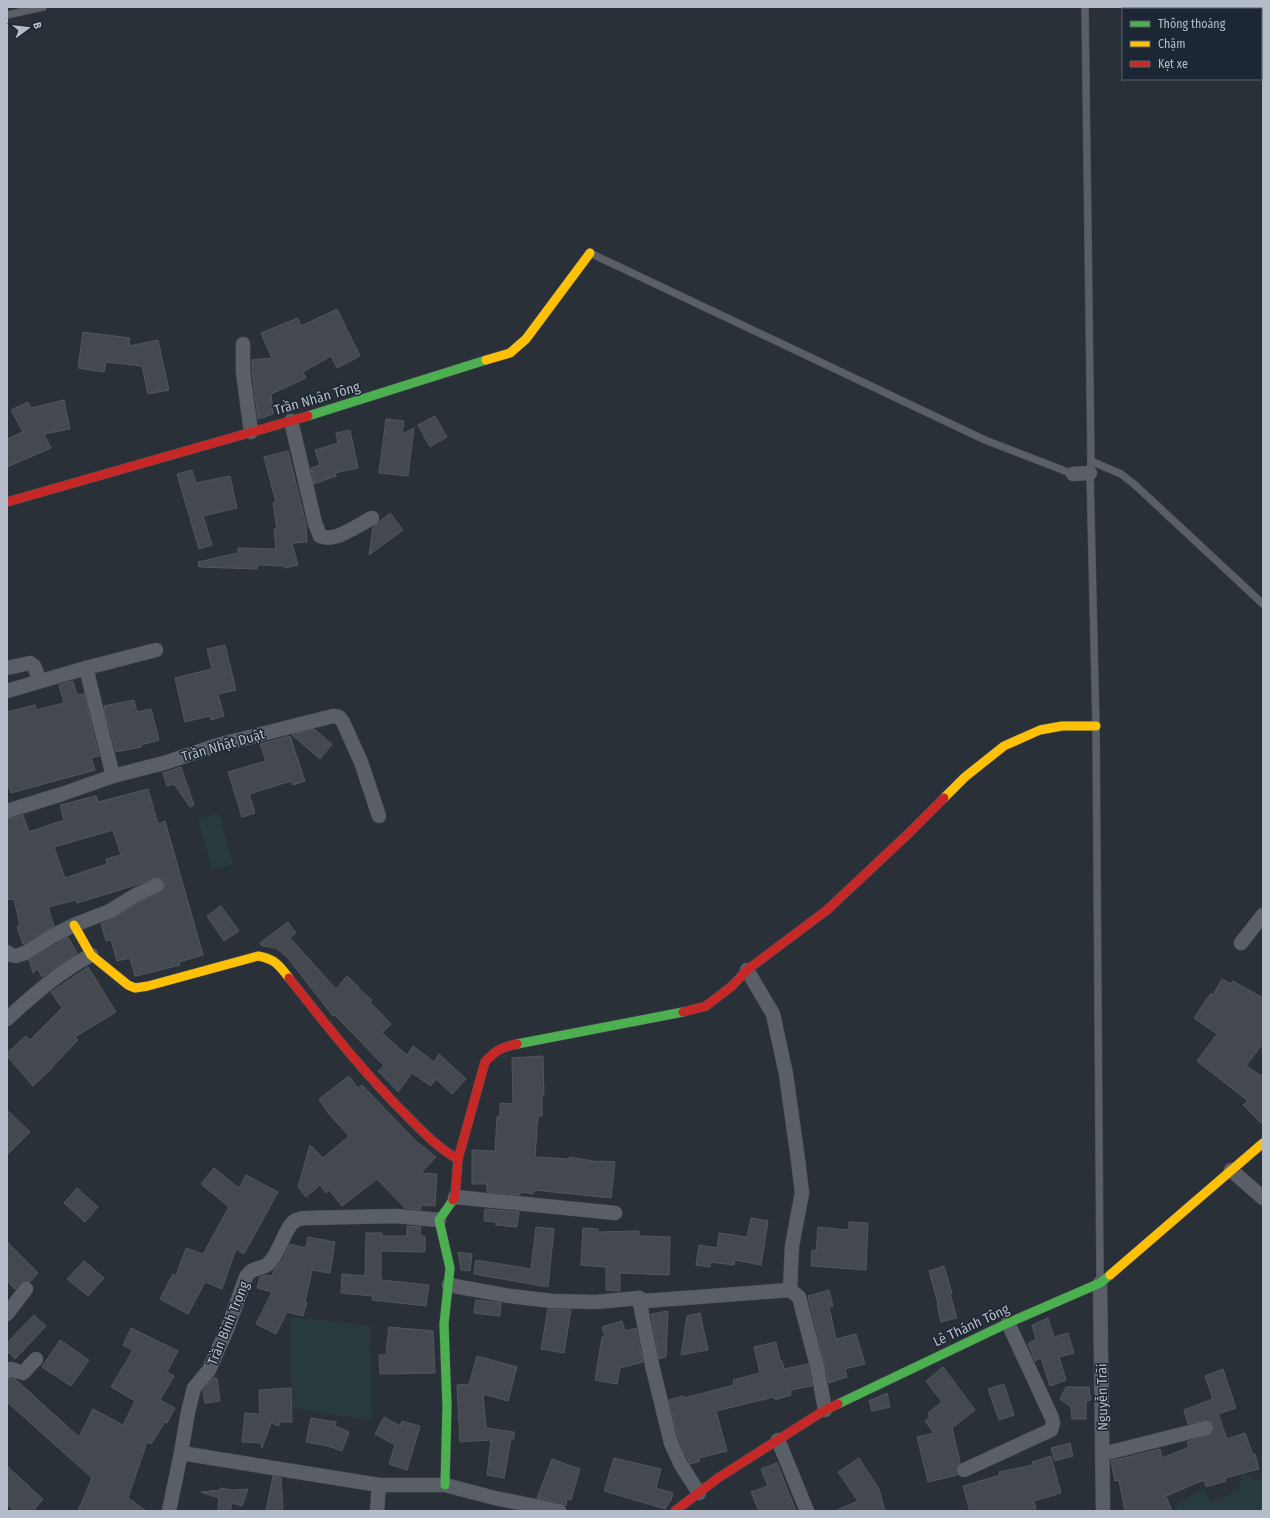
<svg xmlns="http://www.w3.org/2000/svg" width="1270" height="1518" font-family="'Fira Sans Condensed',sans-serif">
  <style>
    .green { fill: #273a3e }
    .building { fill: #444950; stroke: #52575f; fill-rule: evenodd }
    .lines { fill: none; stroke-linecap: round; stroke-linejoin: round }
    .lane-casing { stroke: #484c53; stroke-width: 8 }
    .street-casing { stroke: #484c53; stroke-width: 15 }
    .fast-casing { stroke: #484c53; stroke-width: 10 }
    .slow-casing { stroke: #484c53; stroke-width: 10 }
    .jam-casing { stroke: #484c53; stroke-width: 10 }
    .lane { stroke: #5a5e66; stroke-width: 7 }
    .street { stroke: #5a5e66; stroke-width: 14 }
    .fast { stroke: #4caf50; stroke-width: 9 }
    .slow { stroke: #ffc107; stroke-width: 9 }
    .jam { stroke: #c62828; stroke-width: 9 }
    .labels { text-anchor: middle; stroke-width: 3; stroke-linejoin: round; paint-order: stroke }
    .street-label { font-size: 14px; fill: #b4bcc9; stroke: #1d2633 }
  </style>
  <rect width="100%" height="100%" fill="#2a3038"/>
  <g class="green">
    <polygon points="219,813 233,865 212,870 198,819"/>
    <polygon points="291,1317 370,1326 372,1420 291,1408"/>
    <polygon points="1242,1472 1256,1480 1263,1478 1263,1511 1176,1511 1177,1504 1203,1488 1211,1503 1240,1489"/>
  </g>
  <g class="building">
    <polygon points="337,309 360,356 337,368 331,356 303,372 306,378 271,394 273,414 258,419 252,371 252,360 272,358 261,333 298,318 301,326"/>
    <polygon points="83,332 130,338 129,346 158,340 169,390 148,394 142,366 106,362 104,372 78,368"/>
    <polygon points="64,400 70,429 44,434 51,448 7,467 7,439 23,432 11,410 28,402 31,408"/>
    <polygon points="435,416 447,437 430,447 418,425"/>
    <polygon points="386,419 404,421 402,434 414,428 408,476 379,473"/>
    <polygon points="350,430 358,468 335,473 336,476 314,484 311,468 320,465 315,450 338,443 336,433"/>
    <polygon points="288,451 306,524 307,542 292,543 298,565 285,568 284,566 258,565 257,569 199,567 198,562 238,553 238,548 276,549 274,529 277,529 273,503 276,502 264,457"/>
    <polygon points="192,470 196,483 230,476 237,508 203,516 212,545 199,549 177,474"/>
    <polygon points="390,513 403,530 369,555 373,527"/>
    <polygon points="225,645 236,690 218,694 224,716 211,720 210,716 185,722 175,678 212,669 207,649"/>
    <polygon points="73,681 77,695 84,694 99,756 91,758 95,770 11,793 9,787 7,788 7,712 35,705 36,710 64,703 59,685"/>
    <polygon points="134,700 137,712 151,709 159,740 141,745 141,747 116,752 104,706"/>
    <polygon points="314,729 332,744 320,759 292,735"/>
    <polygon points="290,736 305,781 293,785 291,781 249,794 255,813 242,817 228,772 266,761 260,744"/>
    <polygon points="181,767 194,805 190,807 174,784 167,786 163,773"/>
    <path d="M148,789L158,824L165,821L203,955L179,962L180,965L136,976H135L130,958L117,961L111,940L106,941L101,924L114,918L140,902L161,892L164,889L165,882L162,878L157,877L136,885L77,903L76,900L48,907L54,926L23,944L17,927L20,926L14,899L9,900L7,891V819L23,815L29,832L64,820L60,805L96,796L98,802ZM113,830L121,855L106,859L107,864L65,878L54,847Z"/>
    <polygon points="221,906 239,931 224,941 207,916"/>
    <polygon points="288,922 296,933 290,938 336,989 347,976 359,987 358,988 372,1000 370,1002 391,1024 382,1033 407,1055 413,1046 434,1062 439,1054 466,1079 452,1094 436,1079 431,1086 412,1073 398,1092 386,1079 378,1071 384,1066 335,1015 333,1016 287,957 276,948 262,946 260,943"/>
    <polygon points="68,937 77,953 42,977 38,969 33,973 29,960"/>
    <polygon points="88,967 116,1012 75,1037 78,1040 53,1066 53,1067 33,1086 7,1056 7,1053 26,1036 30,1040 62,1008 51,992"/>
    <polygon points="1222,979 1231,984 1233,981 1263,998 1263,1043 1246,1066 1263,1077 1263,1125 1243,1105 1248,1101 1197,1061 1217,1034 1194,1018 1211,993 1213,995"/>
    <polygon points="543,1056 544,1095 542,1095 542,1116 538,1116 535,1157 569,1159 569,1157 599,1162 599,1161 615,1162 611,1198 534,1190 533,1194 520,1192 520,1195 487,1192 487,1184 472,1184 472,1150 495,1151 497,1117 500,1117 500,1103 513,1104 512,1058"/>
    <polygon points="349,1076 358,1088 362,1085 416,1141 436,1157 421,1173 437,1174 435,1206 421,1205 421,1210 405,1208 377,1179 342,1206 329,1190 326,1193 320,1185 306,1197 298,1187 310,1145 323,1158 349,1136 329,1114 319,1099"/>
    <polygon points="7,1110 30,1132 7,1155"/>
    <polygon points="214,1168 239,1188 246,1175 278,1192 244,1254 236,1249 222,1289 205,1282 188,1314 160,1299 173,1274 176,1276 186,1248 203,1254 229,1207 201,1184"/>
    <polygon points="77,1188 98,1207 85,1222 64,1203"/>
    <polygon points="485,1209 519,1212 517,1227 496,1225 496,1222 484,1221"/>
    <polygon points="751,1218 768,1221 761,1265 735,1260 734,1265 710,1262 710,1267 696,1265 699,1245 717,1248 719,1233 747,1237"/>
    <polygon points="849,1222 868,1223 866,1270 811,1266 812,1250 816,1251 818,1227 849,1230"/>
    <polygon points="407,1226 421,1227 420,1236 425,1236 425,1252 381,1251 381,1280 429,1285 426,1306 372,1300 373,1296 341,1293 342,1274 365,1276 366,1233 382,1233 382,1236 407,1236"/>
    <polygon points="536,1227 554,1229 548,1287 474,1274 476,1260 531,1269"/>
    <polygon points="583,1228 598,1229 598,1232 639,1231 639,1236 670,1237 669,1275 620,1273 620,1291 606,1290 606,1267 581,1265"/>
    <polygon points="308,1237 335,1242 330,1273 312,1270 305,1302 307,1303 303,1316 287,1312 276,1334 256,1324 272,1292 257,1288 260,1277 267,1275 272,1276 274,1270 283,1259 290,1244 306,1248"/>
    <polygon points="7,1242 38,1273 30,1282 22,1281 15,1289 7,1281"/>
    <polygon points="458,1252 472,1254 470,1271 461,1270"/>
    <polygon points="84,1261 104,1278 88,1296 67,1279"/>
    <polygon points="944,1266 952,1293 950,1294 957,1318 941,1322 937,1304 938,1303 929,1271"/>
    <polygon points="829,1290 833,1306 829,1307 836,1339 856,1334 865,1364 845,1369 847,1377 829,1383 825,1364 808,1296"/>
    <polygon points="476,1300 501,1303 500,1316 474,1313"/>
    <polygon points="548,1309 571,1310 564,1353 541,1349"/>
    <polygon points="668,1311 666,1357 659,1359 651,1314"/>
    <polygon points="700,1313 708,1350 681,1355 687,1316"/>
    <polygon points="34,1315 46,1326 15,1359 7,1351 7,1343"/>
    <polygon points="1048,1318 1054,1337 1068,1333 1074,1353 1059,1357 1066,1380 1050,1386 1041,1358 1035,1361 1028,1343 1036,1339 1032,1325"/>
    <polygon points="622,1321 625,1331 636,1328 643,1362 620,1368 617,1384 595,1380 602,1337 605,1336 602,1327"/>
    <polygon points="389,1327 433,1331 435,1373 380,1374 379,1355 386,1355"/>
    <polygon points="131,1328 178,1351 167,1372 174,1376 160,1400 175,1408 167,1423 165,1422 151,1444 147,1442 128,1498 146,1511 78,1511 92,1478 7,1402 7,1379 12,1378 15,1379 79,1437 93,1409 123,1425 135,1401 111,1387 133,1350 123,1345"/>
    <polygon points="60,1340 89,1360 71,1386 42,1367"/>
    <polygon points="776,1342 780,1361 782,1361 784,1369 808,1364 812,1386 790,1390 791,1395 775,1400 774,1397 716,1411 727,1451 699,1458 700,1461 690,1464 679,1440 669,1400 683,1396 684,1398 734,1385 733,1380 760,1373 754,1347"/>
    <polygon points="477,1356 517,1367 508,1401 483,1394 486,1428 514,1432 514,1439 511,1439 504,1478 487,1475 491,1440 460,1442 457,1385 469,1384"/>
    <polygon points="943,1367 975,1410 952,1428 960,1462 956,1469 957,1475 928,1482 917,1437 934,1433 925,1421 930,1417 928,1413 942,1402 926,1381"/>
    <polygon points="1223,1369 1236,1408 1218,1414 1227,1439 1245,1433 1253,1455 1255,1454 1259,1469 1225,1478 1226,1481 1206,1487 1204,1480 1166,1496 1172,1511 1125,1511 1119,1480 1115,1481 1111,1461 1160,1449 1162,1458 1189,1447 1187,1442 1212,1434 1214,1431 1214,1426 1212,1422 1204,1420 1188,1424 1184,1410 1213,1399 1205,1376"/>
    <polygon points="213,1378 217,1378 220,1401 205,1403 203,1390"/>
    <polygon points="1004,1384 1014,1415 999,1420 988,1389"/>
    <polygon points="1066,1387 1089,1387 1091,1400 1086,1401 1086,1419 1072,1419 1071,1407 1060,1399"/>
    <polygon points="291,1388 292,1422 279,1422 279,1426 271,1423 262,1448 261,1443 242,1442 245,1413 260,1414 259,1390"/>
    <polygon points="887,1393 890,1407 872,1411 869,1401"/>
    <polygon points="384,1417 400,1426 402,1421 420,1426 407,1470 389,1464 395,1445 375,1434"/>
    <polygon points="311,1418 336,1422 335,1426 349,1432 342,1451 328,1446 306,1442"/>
    <polygon points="1070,1443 1073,1456 1055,1461 1051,1448"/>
    <polygon points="1051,1456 1061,1493 1034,1501 1036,1511 970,1511 963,1486 1000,1475 999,1472 1033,1465 1032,1462"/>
    <polygon points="614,1458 661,1469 656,1488 673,1493 671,1500 665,1509 604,1491"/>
    <polygon points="859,1458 879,1489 885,1511 835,1511 858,1501 838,1472"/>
    <polygon points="552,1459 580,1469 571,1500 567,1499 566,1506 561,1503 537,1498"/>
    <polygon points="777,1463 796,1511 759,1511 751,1492 768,1486 761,1469"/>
    <polygon points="7,1466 43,1499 33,1511 14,1511 7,1504"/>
    <polygon points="273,1476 281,1478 283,1511 266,1511"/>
    <polygon points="220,1488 233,1490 248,1489 242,1506 232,1503 230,1511 218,1511 219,1498 201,1492 220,1490"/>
  </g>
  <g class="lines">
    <g class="lane-casing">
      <g id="lane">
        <polyline points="1085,7 1091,461 1090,473 1096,726 1100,1279"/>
        <polyline points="7,15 43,7"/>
        <polyline points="590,253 985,440 1073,474"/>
        <polyline points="1091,461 1121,474 1134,484 1263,604"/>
      </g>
    </g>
    <g class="street-casing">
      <g id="street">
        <polyline points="243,344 243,372 251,432"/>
        <path d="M291,421L315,523L320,536C335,543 358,525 372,518"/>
        <polyline points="1073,474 1090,473"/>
        <polyline points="7,668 30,663 34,666 40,681"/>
        <polyline points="86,668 113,776"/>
        <polyline points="7,691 86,668 156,650"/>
        <polyline points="7,811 62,794 113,776 164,763 218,745 333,716 339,717 343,722 361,762 379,816"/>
        <polyline points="1241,943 1263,915"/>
        <polyline points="7,952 11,955 16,956 25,953 56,934 74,925 110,911 136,895 157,885"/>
        <polyline points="747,970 773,1014 786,1074 798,1160 802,1193 792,1246 790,1290"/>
        <path d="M7,1019C33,995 59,972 91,955"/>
        <polyline points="1231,1170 1263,1198"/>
        <polyline points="455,1197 615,1213"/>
        <polyline points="1100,1283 1103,1511"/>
        <polyline points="449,1285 510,1296 552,1301 596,1302 639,1298 645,1301 790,1290 799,1297 817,1366 825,1410"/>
        <polyline points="639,1298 652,1365 671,1443 681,1465 699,1493"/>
        <polyline points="7,1314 26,1289"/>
        <polyline points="7,1371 11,1369 23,1373 36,1359"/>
        <polyline points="778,1440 807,1511"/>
        <polyline points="181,1453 379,1485 445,1485 495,1498 559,1511"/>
        <polyline points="1103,1454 1206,1428"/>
        <polyline points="964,1470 1051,1430 1053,1423 1052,1418 1008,1323"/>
        <path d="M169,1511L181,1453L188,1412L194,1388L209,1370L228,1327L246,1277C253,1265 262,1271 269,1263C279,1254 284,1231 293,1222C297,1219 304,1218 308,1218L396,1216L439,1220"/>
        <polyline points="377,1511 379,1485"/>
      </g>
    </g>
    <g class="fast-casing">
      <g id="fast">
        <polyline points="308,416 486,360"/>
        <polyline points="517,1044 683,1012"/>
        <polyline points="838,1404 1008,1323 1100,1283 1110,1275"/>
        <polyline points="445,1485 447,1406 444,1324 450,1268 439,1220 453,1200"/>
      </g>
    </g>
    <g class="slow-casing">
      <g id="slow">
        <polyline points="486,360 510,353 526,339 590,253"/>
        <polyline points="944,798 965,777 1004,746 1040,730 1062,726 1096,726"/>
        <path d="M74,925L91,955L128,985L135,988L148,986L258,956C275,959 279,965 289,978"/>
        <polyline points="1110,1275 1263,1143"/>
      </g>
    </g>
    <g class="jam-casing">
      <g id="jam">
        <polyline points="7,502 308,416"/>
        <path d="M289,978C327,1026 364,1073 407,1116C422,1131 439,1149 458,1159"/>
        <polyline points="683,1012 706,1006 732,986 747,970 827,910 908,834 944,798"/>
        <path d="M453,1200L455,1197L458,1159L485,1062C495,1051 501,1047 517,1044"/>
        <polyline points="675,1511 718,1478 825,1410 838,1404"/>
      </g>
    </g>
    <use href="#lane" class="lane"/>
    <use href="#street" class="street"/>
    <use href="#fast" class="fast"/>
    <use href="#slow" class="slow"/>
    <use href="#jam" class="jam"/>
  </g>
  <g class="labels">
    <g class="street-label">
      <text transform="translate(317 398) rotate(-16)" y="5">Trần Nhân Tông</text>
      <text transform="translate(223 745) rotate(-16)" y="5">Trần Nhật Duật</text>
      <text transform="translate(228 1323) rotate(-68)" y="5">Trần Bình Trọng</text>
      <text transform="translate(971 1325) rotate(-25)" y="5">Lê Thánh Tông</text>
      <text transform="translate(1102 1397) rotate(-91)" y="5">Nguyễn Trãi</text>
    </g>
  </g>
  <rect width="1270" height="1518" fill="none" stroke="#b4bcc9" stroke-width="16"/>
  <rect x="1122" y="8" width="140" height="72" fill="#1d2633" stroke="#59626f"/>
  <rect x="1130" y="21" width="20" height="6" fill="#4caf50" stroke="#59626f"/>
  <text x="1158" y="28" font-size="12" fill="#b4bcc9">Thông thoáng</text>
  <rect x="1130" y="41" width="20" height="6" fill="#ffc107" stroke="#59626f"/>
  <text x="1158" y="48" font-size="12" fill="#b4bcc9">Chậm</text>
  <rect x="1130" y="61" width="20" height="6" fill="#c62828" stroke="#59626f"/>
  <text x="1158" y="68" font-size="12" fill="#b4bcc9">Kẹt xe</text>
  <g transform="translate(28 28) rotate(75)" stroke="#1d2633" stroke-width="3" paint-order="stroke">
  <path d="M0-3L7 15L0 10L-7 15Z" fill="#b4bcc9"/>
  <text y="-6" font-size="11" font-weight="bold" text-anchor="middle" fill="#b4bcc9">B</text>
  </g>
</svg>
